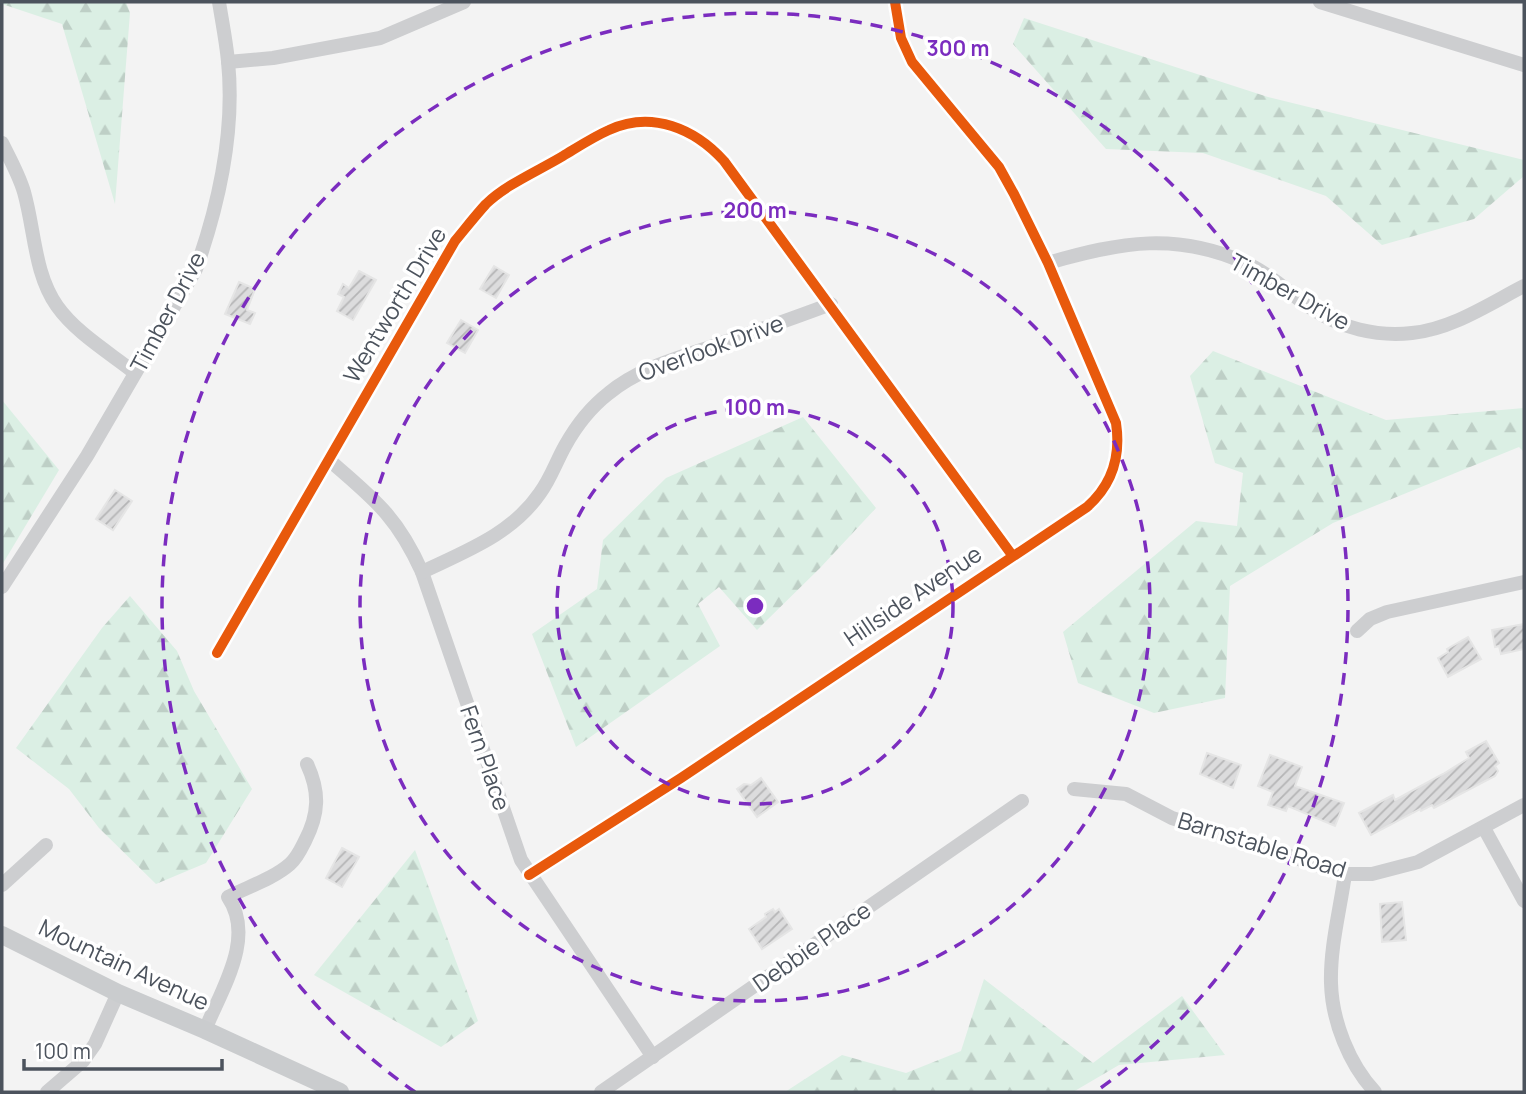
<svg xmlns="http://www.w3.org/2000/svg" width="1526" height="1094" font-family="Manrope,sans-serif">
  <style>
    .forest { fill: url(#forest-firs) }
    .building { fill: url(#building-hatch); stroke: #e5e5e5; stroke-width: 2 }
    .lines { fill: none; stroke-linecap: round; stroke-linejoin: round }
    .minor { stroke: #cdced0; stroke-width: 14 }
    .major { stroke: #caccce; stroke-width: 18 }
    .cycleway-casing { stroke: #fff; stroke-width: 15 }
    .cycleway { stroke: #e8590c; stroke-width: 10 }
    .ring { fill: none; stroke: #7b2cbf; stroke-width: 3.5; stroke-dasharray: 12 9 }
    .labels { text-anchor: middle; stroke-width: 7; stroke-linejoin: round; paint-order: stroke }
    .street-label { font-size: 23px; fill: #4c535d; stroke: #fff }
    .centre { fill: #7b2cbf; stroke: #fff; stroke-width: 3.5 }
    .ring-label { font-size: 21px; text-anchor: middle; font-weight: bold; fill: #7b2cbf; stroke: #fff; stroke-width: 7; stroke-linejoin: round; paint-order: stroke }
  </style>
  <defs>
    <pattern id="forest-firs" width="22" height="20" patternUnits="userSpaceOnUse" patternTransform="scale(1.75)"><rect width="22" height="20" fill="#dbefe4"/><path d="M5 1l3.5 6h-7zM16 11l3.5 6h-7z" fill="#becfc6"/></pattern>
    <pattern id="building-hatch" width="6" height="6" patternUnits="userSpaceOnUse" patternTransform="scale(1.75)"><rect width="6" height="6" fill="#dcdcdd"/><path d="M-1 1l2-2M0 6l6-6M5 7l2-2" fill="none" stroke="#b5b5b6"/></pattern>
  </defs>
  <rect width="100%" height="100%" fill="#f3f3f3"/>
  <g class="forest">
    <polygon points="2,2 126,2 130,13 115,204 62,24 2,4"/>
    <polygon points="1024,18 1268,97 1524,160 1524,176 1474,219 1382,245 1326,196 1203,153 1106,149 1013,44"/>
    <polygon points="1213,351 1386,420 1524,408 1524,452 1519,447 1333,523 1230,586 1225,698 1154,713 1078,683 1063,632 1196,521 1237,526 1243,473 1215,463 1190,376"/>
    <polygon points="2,400 59,470 2,565"/>
    <polygon points="803,417 876,508 820,568 757,630 719,587 698,604 720,646 576,747 532,634 597,589 603,540 666,478"/>
    <polygon points="130,596 177,651 194,691 252,789 206,863 156,884 99,828 69,789 16,748 102,628"/>
    <polygon points="415,850 478,1021 441,1047 314,975"/>
    <polygon points="984,979 1093,1063 1182,996 1225,1055 1119,1065 1073,1092 785,1092 842,1055 906,1073 961,1051"/>
  </g>
  <g class="building">
    <polygon points="494,266 509,275 496,298 480,289"/>
    <polygon points="359,271 376,280 353,320 337,311 344,297 338,294 343,284 349,288"/>
    <polygon points="239,282 255,289 247,310 255,313 250,324 225,314"/>
    <polygon points="461,320 478,330 465,353 447,343"/>
    <polygon points="115,490 132,501 113,530 96,519"/>
    <polygon points="1524,624 1524,649 1501,654 1499,646 1495,647 1492,630"/>
    <polygon points="1468,637 1481,659 1448,677 1438,658 1448,652 1447,649"/>
    <polygon points="1486,741 1499,763 1495,766 1498,771 1495,776 1434,808 1432,805 1421,811 1420,809 1371,835 1359,813 1393,795 1395,800 1443,774 1469,758 1466,752"/>
    <polygon points="1207,753 1241,765 1233,788 1200,774"/>
    <polygon points="1270,755 1302,767 1295,786 1344,803 1335,826 1288,806 1286,811 1268,805 1273,792 1258,786"/>
    <polygon points="761,778 778,802 757,817 737,789 744,784 751,785"/>
    <polygon points="342,848 359,857 342,887 326,878"/>
    <polygon points="1402,902 1406,940 1382,942 1380,904"/>
    <polygon points="773,909 775,912 779,909 792,929 762,949 749,929 766,917 765,914"/>
  </g>
  <g class="lines">
    <g class="minor">
      <polyline points="1320,2 1524,65"/>
      <polyline points="228,62 273,58 380,38 464,2"/>
      <path d="M2,143C10,159 19,175 24,192C35,231 34,273 57,306C76,333 110,353 135,373"/>
      <path d="M1048,263C1120,242 1178,231 1250,265C1273,276 1290,294 1311,308C1340,328 1377,337 1412,333C1452,329 1489,304 1524,286"/>
      <path d="M329,460C374,499 397,516 422,572L521,860L653,1057"/>
      <path d="M422,572C466,551 512,534 540,493C551,478 556,462 565,446C576,426 591,407 609,393C638,369 675,359 710,347C751,333 791,319 831,304"/>
      <path d="M2,587L87,456L196,269C219,204 235,130 228,61C226,41 222,21 219,2"/>
      <polyline points="1357,631 1370,619 1387,612 1524,582"/>
      <path d="M217,653L455,241C465,229 475,216 486,204C507,184 538,171 563,156C578,147 593,137 609,130C652,110 695,129 724,161L1012,555"/>
      <polyline points="1074,789 1126,794 1172,818 1345,874 1372,874 1418,862 1524,805"/>
      <polyline points="1484,828 1524,901"/>
      <path d="M1345,874C1340,910 1330,947 1331,983C1332,1021 1349,1064 1375,1092"/>
      <path d="M529,875L681,778L1087,507C1113,484 1121,456 1116,423L1048,263L1014,194L999,167L912,62L901,38L895,2"/>
      <polyline points="2,885 46,845"/>
      <path d="M205,1030C221,990 256,938 228,897C247,887 273,879 290,864C297,858 301,849 305,841C319,814 320,792 307,764"/>
      <polyline points="47,1092 83,1061 95,1044 118,993"/>
      <polyline points="601,1092 1022,801"/>
    </g>
    <polyline class="major" points="2,935 118,993 205,1030 340,1092"/>
    <g class="cycleway-casing">
      <g id="cycleway">
        <path d="M217,653L455,241C465,229 475,216 486,204C507,184 538,171 563,156C578,147 593,137 609,130C652,110 695,129 724,161L1012,555"/>
        <path d="M529,875L681,778L1087,507C1113,484 1121,456 1116,423L1048,263L1014,194L999,167L912,62L901,38L895,2"/>
      </g>
    </g>
    <use href="#cycleway" class="cycleway"/>
  </g>
  <g class="ring">
    <circle cx="755" cy="606" r="198"/>
    <circle cx="755" cy="606" r="395"/>
    <path d="M415 1092A593 593 0 1 1 1095 1092"/>
  </g>
  <g class="labels">
    <g class="street-label">
      <text transform="translate(1290 292) rotate(29)" y="8">Timber Drive</text>
      <text transform="translate(395 305) rotate(-59)" y="8">Wentworth Drive</text>
      <text transform="translate(168 312) rotate(-62)" y="8">Timber Drive</text>
      <text transform="translate(711 348) rotate(-20)" y="8">Overlook Drive</text>
      <text transform="translate(913 596) rotate(-34)" y="8">Hillside Avenue</text>
      <text transform="translate(485 758) rotate(71)" y="8">Fern Place</text>
      <text transform="translate(1262 845) rotate(17)" y="8">Barnstable Road</text>
      <text transform="translate(812 947) rotate(-35)" y="8">Debbie Place</text>
      <text transform="translate(124 965) rotate(25)" y="8">Mountain Avenue</text>
    </g>
  </g>
  <circle cx="755" cy="606" r="10" class="centre"/>
  <g class="ring-label">
    <text x="958" y="56">300 m</text>
    <text x="755" y="218">200 m</text>
    <text x="755" y="415">100 m</text>
  </g>
  <rect width="1526" height="1094" fill="none" stroke="#4c535d" stroke-width="7"/>
  <path d="M24 1059v10h198v-10" fill="none" stroke="#4c535d" stroke-width="3.5"/>
  <text x="35" y="1059" font-size="21" fill="#4c535d" stroke="#ffffff" stroke-width="5" paint-order="stroke">100 m</text>
</svg>
